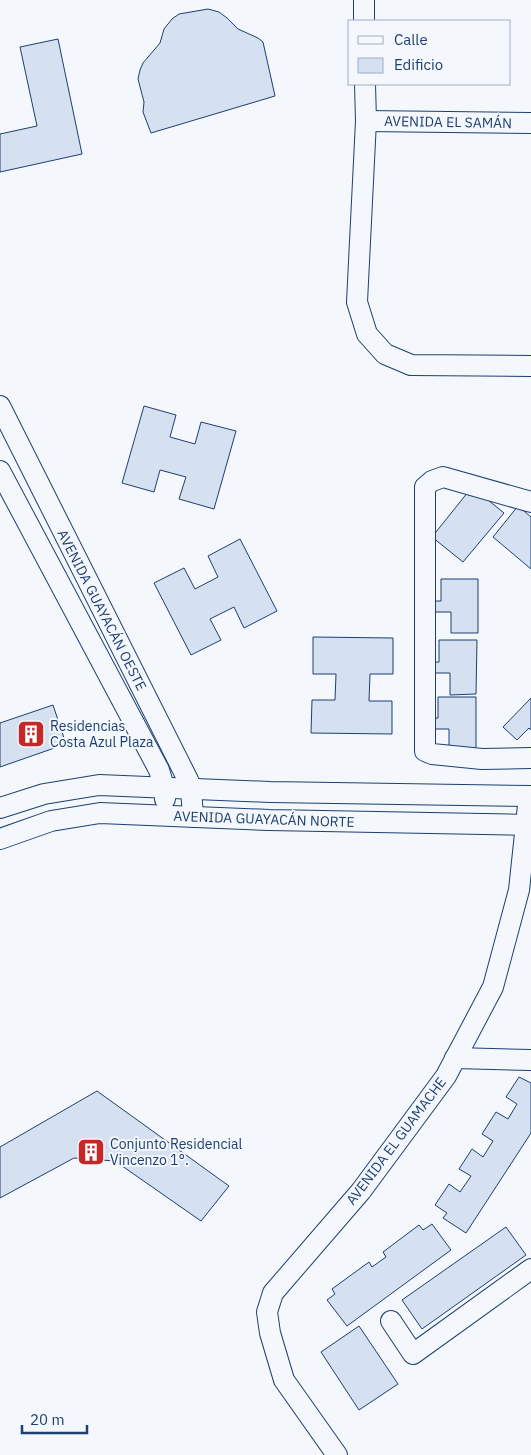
<svg xmlns="http://www.w3.org/2000/svg" width="531" height="1455" font-family="'IBM Plex Sans',sans-serif">
  <style>
    .building { fill: #d5e0f0; stroke: #1d3f73 }
    .lines { fill: none; stroke-linecap: round; stroke-linejoin: round }
    .minor-casing { stroke: #1d3f73; stroke-width: 22 }
    .minor { stroke: #f4f7fb; stroke-width: 20 }
    .labels { text-anchor: middle; stroke-width: 4; stroke-linejoin: round; paint-order: stroke }
    .street-label { font-size: 14px; fill: #1d3f73; stroke: #f4f7fb }
    .poi-label { font-size: 14px; fill: #1d3f73; stroke: #f4f7fb; text-anchor: start }
  </style>
  <rect width="100%" height="100%" fill="#f4f7fb"/>
  <g class="building">
    <polygon points="208,9 219,12 227,18 238,29 258,38 263,42 275,96 151,133 143,112 144,102 138,79 140,70 143,63 160,43 164,29 172,19 179,14"/>
    <polygon points="58,39 82,154 0,172 0,134 37,126 20,47"/>
    <polygon points="144,406 176,415 170,437 195,444 201,422 236,431 214,509 179,499 186,477 160,470 154,492 122,483"/>
    <polygon points="472,487 504,513 463,562 432,537"/>
    <polygon points="518,506 531,517 531,569 493,537"/>
    <polygon points="240,539 277,611 244,628 234,607 210,619 221,640 191,655 154,583 184,568 195,589 218,577 208,556"/>
    <polygon points="441,579 478,579 478,633 451,633 451,612 429,612 429,601 441,601"/>
    <polygon points="313,637 393,638 393,674 370,674 369,701 392,701 392,734 311,733 312,700 335,700 336,674 313,674"/>
    <polygon points="439,640 477,640 476,694 450,695 450,673 427,673 427,662 439,662"/>
    <polygon points="438,697 476,697 476,751 449,751 449,729 426,729 426,718 438,718"/>
    <polygon points="531,698 531,730 529,728 517,740 503,727"/>
    <polygon points="53,705 66,744 0,767 0,723"/>
    <polygon points="519,1077 531,1083 531,1133 466,1233 443,1218 447,1213 435,1205 449,1184 460,1192 471,1176 459,1169 472,1149 483,1157 493,1141 482,1134 496,1112 508,1119 517,1104 506,1097"/>
    <polygon points="97,1091 229,1186 201,1221 115,1161 74,1158 0,1198 0,1147"/>
    <polygon points="432,1224 451,1250 347,1326 327,1300 335,1294 332,1289 369,1262 372,1267 386,1257 383,1252 419,1225 423,1230"/>
    <polygon points="506,1227 526,1255 422,1329 402,1300"/>
    <polygon points="359,1326 398,1384 359,1410 321,1352"/>
  </g>
  <g class="lines">
    <g class="minor-casing">
      <g id="minor">
        <polyline points="364,0 364,21"/>
        <polyline points="365,84 366,121 357,302 367,334 385,354 411,365 531,366"/>
        <polyline points="366,121 531,123"/>
        <polyline points="0,406 188,780 191,788 193,817"/>
        <polyline points="0,471 159,770 164,787 165,799"/>
        <polyline points="531,502 443,477 432,481 425,487 425,751 432,754 482,759 531,758"/>
        <polyline points="0,808 44,794 99,785 270,792 531,796"/>
        <polyline points="0,839 51,821 100,813 269,820 531,825"/>
        <polyline points="455,1058 531,1060"/>
        <polyline points="391,1321 413,1354 531,1269"/>
        <polyline points="337,1455 284,1380 270,1333 267,1312 273,1293 361,1191 446,1076 493,987 519,890 529,796"/>
      </g>
    </g>
    <use href="#minor" class="minor"/>
  </g>
  <defs>
    <g id="building-square" transform="scale(1.4375)"><rect x="-9" y="-9" width="18" height="18" rx="4" fill="#c62828" stroke="#f4f7fb"/><path d="M-4-6H4V6H1V3H-1V6H-4ZM-2.5-4.3h1.7v1.8h-1.7ZM.8-4.3h1.7v1.8H.8ZM-2.5-1h1.7V.8h-1.7ZM.8-1h1.7V.8H.8Z" fill="#fff"/></g>
  </defs>
  <g fill-rule="evenodd">
    <use href="#building-square" x="31" y="734"/>
    <use href="#building-square" x="91" y="1152"/>
  </g>
  <g class="labels">
    <g class="street-label">
      <text transform="translate(448 122) rotate(1)" y="5">AVENIDA EL SAMÁN</text>
      <text transform="translate(102 610) rotate(63)" y="5">AVENIDA GUAYACÁN OESTE</text>
      <text transform="translate(264 819) rotate(2)" y="5">AVENIDA GUAYACÁN NORTE</text>
      <text transform="translate(396 1141) rotate(-53)" y="5">AVENIDA EL GUAMACHE</text>
    </g>
    <g class="poi-label">
      <text x="50" y="731">Residencias<tspan x="50" dy="16">Costa Azul Plaza</tspan></text>
      <text x="110" y="1149">Conjunto Residencial<tspan x="110" dy="16">Vincenzo 1°.</tspan></text>
    </g>
  </g>
  <rect x="348" y="20" width="162" height="65" fill="#f4f7fb" stroke="#9eadc5"/>
  <rect x="358" y="36" width="25" height="8" fill="#f4f7fb" stroke="#9eadc5"/>
  <text x="394" y="45" font-size="15" fill="#1d3f73">Calle</text>
  <rect x="358" y="58" width="25" height="15" fill="#d5e0f0" stroke="#9eadc5"/>
  <text x="394" y="70" font-size="15" fill="#1d3f73">Edificio</text>
  <path d="M22 1425v8h65v-8" fill="none" stroke="#1d3f73" stroke-width="2.5"/>
  <text x="30" y="1425" font-size="15" fill="#1d3f73" stroke="#f4f7fb" stroke-width="4" paint-order="stroke">20 m</text>
</svg>
